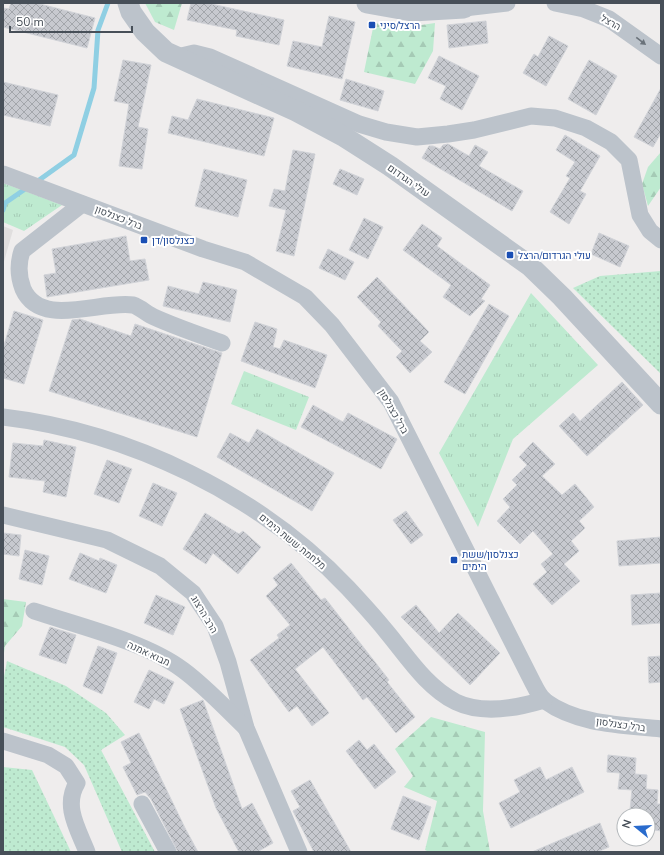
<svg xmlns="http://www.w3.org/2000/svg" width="664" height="855" font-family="'Nunito Sans',Heebo,sans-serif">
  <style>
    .education { fill: #e0dede }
    .grass { fill: url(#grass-dots) }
    .forest { fill: url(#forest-firs) }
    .park { fill: url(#park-tufts) }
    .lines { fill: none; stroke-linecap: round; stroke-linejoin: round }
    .stream { stroke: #8fcfe3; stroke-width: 5 }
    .building { fill: url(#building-cross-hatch); stroke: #d1d3d8 }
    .minor { stroke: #bcc3cb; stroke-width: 17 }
    .tertiary { stroke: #bcc3cb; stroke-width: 21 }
    .oneway { fill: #6a727a }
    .transit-dot { fill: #1a4fb4; stroke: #fff; stroke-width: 1.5 }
    .labels { text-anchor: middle; stroke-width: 4; stroke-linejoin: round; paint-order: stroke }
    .street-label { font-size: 10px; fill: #474f58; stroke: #fff }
    .transit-label { font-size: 10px; fill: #164399; stroke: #fff; text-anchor: start }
  </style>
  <defs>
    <pattern id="grass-dots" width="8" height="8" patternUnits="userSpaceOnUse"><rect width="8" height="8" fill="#beead0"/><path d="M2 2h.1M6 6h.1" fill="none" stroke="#a5cab5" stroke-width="1.8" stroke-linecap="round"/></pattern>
    <pattern id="forest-firs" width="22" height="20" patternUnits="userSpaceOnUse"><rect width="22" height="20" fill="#beead0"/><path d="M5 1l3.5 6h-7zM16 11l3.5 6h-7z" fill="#a5cab5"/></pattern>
    <pattern id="park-tufts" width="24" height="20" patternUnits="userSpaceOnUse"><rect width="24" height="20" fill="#beead0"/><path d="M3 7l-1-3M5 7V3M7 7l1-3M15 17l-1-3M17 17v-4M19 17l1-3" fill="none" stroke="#a5cab5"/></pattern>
    <pattern id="building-cross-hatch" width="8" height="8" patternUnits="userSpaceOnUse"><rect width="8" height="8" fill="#c7c9cf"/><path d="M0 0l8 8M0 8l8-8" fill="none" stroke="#a3a6ab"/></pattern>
  </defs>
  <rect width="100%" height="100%" fill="#efeded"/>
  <polygon class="education" points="3,226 13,230 3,265"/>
  <g class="grass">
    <polygon points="661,271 661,374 573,288 600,276"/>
    <polygon points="7,661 66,686 106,713 125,735 101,750 155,852 122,852 84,765 65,747 3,727 3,682"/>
    <polygon points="3,767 32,770 71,852 3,852"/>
  </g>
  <g class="forest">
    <polygon points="145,3 182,3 174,30 155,22"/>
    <polygon points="374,23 408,27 435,23 433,51 415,84 364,72"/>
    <polygon points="661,152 661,187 648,206 642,184 648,167"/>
    <polygon points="3,599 26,602 22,626 5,646 3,660"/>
    <polygon points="431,717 485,732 483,811 490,852 429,852 425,850 437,801 404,787 413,776 395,749"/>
  </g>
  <g class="park">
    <polygon points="3,183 62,205 24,231 3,222"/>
    <polygon points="531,293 598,365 513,439 478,527 439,453"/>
    <polygon points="244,371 309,397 296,430 231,404"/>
  </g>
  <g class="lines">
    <g class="stream">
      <polyline points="35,183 74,155 94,88 98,30 108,3"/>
      <polyline points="3,210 5,203 28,187"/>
    </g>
  </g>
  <g class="building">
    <polygon points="11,3 36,3 95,18 87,48 3,27 3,8 9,9"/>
    <polygon points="191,3 207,3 284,20 279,45 236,36 237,30 187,20"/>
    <polygon points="329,16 355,22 342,79 287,66 293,41 322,47"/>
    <polygon points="486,21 488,43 449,48 447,25"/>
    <polygon points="549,36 568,46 546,86 523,73 534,54 538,57"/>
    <polygon points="439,56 479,76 462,110 440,99 446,86 428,78"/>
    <polygon points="123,60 151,65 138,127 148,129 142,169 119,166 129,104 114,101"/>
    <polygon points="589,60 617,76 596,115 568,99"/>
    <polygon points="346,79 384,91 378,111 340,100"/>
    <polygon points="3,82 58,95 50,126 3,115"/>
    <polygon points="661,88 661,133 653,147 634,137"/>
    <polygon points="197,99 274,118 264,156 168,133 172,116 188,120"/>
    <polygon points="565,135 600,156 580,191 586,194 569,224 550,212 570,178 566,176 575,162 556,150"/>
    <polygon points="448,144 469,156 475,145 488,152 479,166 523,191 512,211 422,158 429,146 433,146 440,149 443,145"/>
    <polygon points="293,150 315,154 294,256 276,251 286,210 269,206 274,189 285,191"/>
    <polygon points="204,169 247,180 238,217 195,206"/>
    <polygon points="340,169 364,179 357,195 333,184"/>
    <polygon points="364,218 383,227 368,259 349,250"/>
    <polygon points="422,224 442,238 437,246 490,285 481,299 485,301 470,316 443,297 451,285 403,250"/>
    <polygon points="599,233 629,246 620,267 591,254"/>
    <polygon points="126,236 130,261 145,259 149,280 47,297 44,275 56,273 52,249"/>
    <polygon points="328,249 354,262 345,280 319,268"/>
    <polygon points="377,277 429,332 420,341 432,352 410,373 396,357 402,351 378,326 381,322 357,297"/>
    <polygon points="203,282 237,290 230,322 163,306 168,286 199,294"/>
    <polygon points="489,304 509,316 465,394 444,382"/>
    <polygon points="14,311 43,320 24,384 3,378 3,349"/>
    <polygon points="80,319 131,336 135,324 222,353 197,437 49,391 72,320"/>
    <polygon points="255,322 277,329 273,347 280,349 284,340 327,355 315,388 241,361"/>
    <polygon points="622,382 643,405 587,456 559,426 573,413 580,421"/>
    <polygon points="313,405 343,422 348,413 397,439 381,469 301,427"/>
    <polygon points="257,429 334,473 312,511 217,457 230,433 249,443"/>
    <polygon points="44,440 76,447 66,497 43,492 45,481 9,477 13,443 43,446"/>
    <polygon points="533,442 555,464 542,476 562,495 575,484 594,507 579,521 585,528 571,541 579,551 564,564 580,581 552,605 533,584 547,572 541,564 553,554 533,531 520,544 497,521 510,507 503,499 517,485 512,480 527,465 519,457"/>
    <polygon points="107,460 132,469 119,503 94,494"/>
    <polygon points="153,483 177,493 162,526 139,516"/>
    <polygon points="406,511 423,535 411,544 393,520"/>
    <polygon points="205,513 239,534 243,531 261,547 238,574 213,553 206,564 183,549"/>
    <polygon points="3,533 21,535 19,556 3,554"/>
    <polygon points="661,537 661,563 619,566 617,541"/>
    <polygon points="25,550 49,556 42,585 19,579"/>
    <polygon points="80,553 99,561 100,558 117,565 106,593 69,579"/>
    <polygon points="291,563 321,600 325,598 389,680 387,682 415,717 396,733 367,697 363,700 323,647 295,669 329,713 312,726 297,706 289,712 250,660 279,638 277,635 290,625 266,596 278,585 273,578"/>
    <polygon points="661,593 661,623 632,625 631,595"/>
    <polygon points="156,595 185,607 173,635 144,623"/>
    <polygon points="416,605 439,633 458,613 500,653 470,685 401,617"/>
    <polygon points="50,627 76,635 66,664 39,655"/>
    <polygon points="98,646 117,653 102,694 83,686"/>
    <polygon points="661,656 661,682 649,683 648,657"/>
    <polygon points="149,670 174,682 164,704 154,699 149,709 134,702"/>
    <polygon points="203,700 242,809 252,803 273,843 257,852 239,852 216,808 180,709"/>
    <polygon points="139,733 185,828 198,852 178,852 151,799 145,792 137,795 123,767 131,763 121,742"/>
    <polygon points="359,740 367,750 374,744 396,772 375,789 346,751"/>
    <polygon points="608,755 636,758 635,774 647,775 646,789 658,790 657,804 661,804 661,831 648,829 648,815 643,815 643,811 630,810 632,790 618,789 620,773 607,772"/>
    <polygon points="540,767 546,780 572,767 584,792 511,828 499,803 520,792 514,780"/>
    <polygon points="310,780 351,852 314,852 293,811 300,807 291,791"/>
    <polygon points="403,796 431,807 419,840 391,829"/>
    <polygon points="600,823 609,847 597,852 532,852"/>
  </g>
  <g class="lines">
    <g class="minor">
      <polyline points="555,3 584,9 609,19 661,56"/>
      <polyline points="464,8 507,3"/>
      <polyline points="177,57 194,53 210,57 359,124 386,132 417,137 448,134 474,130 531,116 555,118 586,128 611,142 629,160 640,215 650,231 661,240"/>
      <path d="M3,174L203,249L245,262L305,297L332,325L391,402L533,683C536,689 540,697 545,701C578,725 623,725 661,729"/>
      <path d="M82,204L22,251C18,263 18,276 23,289C41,329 100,300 133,305C140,307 147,314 154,317C176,327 200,335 222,343"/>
      <path d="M3,417C130,432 260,495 348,588C361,602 374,616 386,631C407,656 426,687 456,702C483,715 517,708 544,700"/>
      <polyline points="3,515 107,540 160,566 193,593 215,626 228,662 246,728 299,852"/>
      <path d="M34,611C79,626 146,642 183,670C206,687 225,708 246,728"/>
      <path d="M3,741L48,755L66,766L77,783C63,806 78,829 87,852"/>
      <polyline points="142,804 168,852"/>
    </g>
    <g class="tertiary">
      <polyline points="128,3 131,12 145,32 166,52 296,111 343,136 390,166 530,266 562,297 661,404"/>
      <polyline points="367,3 412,11 464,8 463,3"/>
    </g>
  </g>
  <defs><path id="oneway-solid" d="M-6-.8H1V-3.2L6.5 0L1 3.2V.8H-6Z"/></defs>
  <use class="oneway" href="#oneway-solid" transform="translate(641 41) rotate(38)"/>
  <g class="transit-dot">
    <rect x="368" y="21" width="8" height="8" rx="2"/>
    <rect x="140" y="236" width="8" height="8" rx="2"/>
    <rect x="506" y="251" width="8" height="8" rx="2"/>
    <rect x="450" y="556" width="8" height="8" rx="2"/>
  </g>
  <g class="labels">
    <g class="street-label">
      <text transform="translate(611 22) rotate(29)" y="4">הרצל</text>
      <text transform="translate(409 180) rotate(35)" y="4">עולי הגרדום</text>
      <text transform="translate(119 217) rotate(21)" y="4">ברל כצנלסון</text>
      <text transform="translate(394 411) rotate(60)" y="4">ברל כצנלסון</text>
      <text transform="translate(293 541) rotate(39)" y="4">מלחמת ששת הימים</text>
      <text transform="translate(205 614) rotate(59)" y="4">הרב הרצוג</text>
      <text transform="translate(149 653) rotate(25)" y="4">מבוא אמנה</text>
      <text transform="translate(621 724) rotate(8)" y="4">ברל כצנלסון</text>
    </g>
    <g class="transit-label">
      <text x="380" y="29">הרצל/סיני</text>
      <text x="152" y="244">כצנלסון/דן</text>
      <text x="518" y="259">עולי הגרדום/הרצל</text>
      <text x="462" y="558">כצנלסון/ששת<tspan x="462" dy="12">הימים</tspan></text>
    </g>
  </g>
  <rect width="664" height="855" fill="none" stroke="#474f58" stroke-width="8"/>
  <g transform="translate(636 827) rotate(288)"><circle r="19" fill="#ffffff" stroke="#b5b9bc"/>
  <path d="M0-3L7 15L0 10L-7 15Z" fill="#296bcd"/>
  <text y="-6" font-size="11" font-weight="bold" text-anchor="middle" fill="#474f58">N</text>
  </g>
  <path d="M10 26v6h122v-6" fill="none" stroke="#474f58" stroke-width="2"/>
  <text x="16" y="26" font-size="12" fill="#474f58" stroke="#ffffff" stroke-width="3" paint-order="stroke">50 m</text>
</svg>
